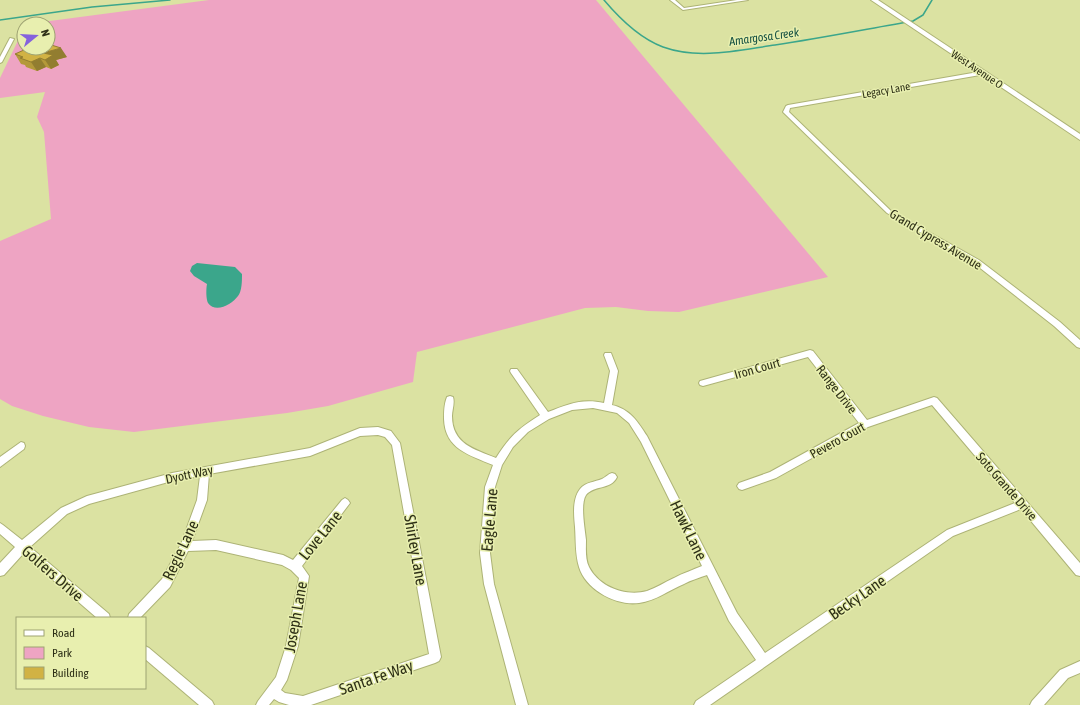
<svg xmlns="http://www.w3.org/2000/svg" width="1080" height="705" font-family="'Asap Condensed',sans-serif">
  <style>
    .green { fill: #eea4c3 }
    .water { fill: #3ba68b }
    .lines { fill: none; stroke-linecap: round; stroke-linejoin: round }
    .stream { stroke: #3ba68b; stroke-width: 1.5 }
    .minor-casing { stroke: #adb376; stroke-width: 2 }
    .secondary-casing { stroke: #adb376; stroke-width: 2 }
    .minor { fill: #fff; fill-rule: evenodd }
    .secondary { fill: #fff; fill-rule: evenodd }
    .wall { fill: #b4993a }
    .shaded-wall { fill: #927d30 }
    .building { fill: #d1b244; stroke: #927d30 }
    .labels { text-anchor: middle; stroke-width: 3; stroke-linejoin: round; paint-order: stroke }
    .far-street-label { font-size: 11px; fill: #2e3017; stroke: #e8efaf }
    .far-water-label { font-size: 12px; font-style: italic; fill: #165143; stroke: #e8efaf }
    .street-label { font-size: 13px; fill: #2e3017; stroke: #e8efaf }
    .near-street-label { font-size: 16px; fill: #2e3017; stroke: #e8efaf }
  </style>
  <rect width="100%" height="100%" fill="#dbe2a2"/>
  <polygon class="green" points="209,0 596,0 828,277 679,312 648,311 616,307 585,308 417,352 413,382 328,406 287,413 134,432 89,427 43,416 12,406 0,399 0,241 51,219 44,132 37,117 45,92 0,98 0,78 24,28 24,48 48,48 48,24 27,24"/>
  <path class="water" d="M197,263L235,267L242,274C242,281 242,291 238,296C232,304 216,314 208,303C206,299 206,289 207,284L194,276L190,271L192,266Z"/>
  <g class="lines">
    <g class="stream">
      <path d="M604,0C620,19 639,38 663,47C699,60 739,50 775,45C821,38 867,29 913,21L923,15L932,0"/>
      <polyline points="0,20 92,7 170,0"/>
    </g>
    <g class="minor-casing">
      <g id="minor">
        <polygon points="670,0 675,0 684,8 737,0 748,0 683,10"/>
        <polygon points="10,38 14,39 2,62 0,63 0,57"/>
        <polygon points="984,71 986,72 986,74 790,108 789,112 891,211 979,260 1060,322 1080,340 1080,348 1077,347 1054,326 975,264 887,213 783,112 786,106 788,105"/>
        <path d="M810,350L813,351L867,420L934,397L937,398L1080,563V576L1076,575L1021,509L953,536L710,705H694L696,701L756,660L729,621L707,575C699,578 691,580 684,584C669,590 656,601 639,603C616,606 586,590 579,567C575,554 576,540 575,527C574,516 572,499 580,489C585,482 595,482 602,479C606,477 608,474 612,473L615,474L617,477C611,490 594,485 586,495C580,504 585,529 586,540C586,549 585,559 589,567C599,587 626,597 647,591C656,588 665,582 674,578C683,573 693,570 702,566L641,442L629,423L617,413L593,408L572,410L549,419L528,432L513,447L502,465L495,487L490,553L494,584L528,705H516L484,584L480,553L485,487L493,465C469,455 445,449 444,419C444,412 444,404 447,397L450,396L453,397C455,403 452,410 452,416C452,444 474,449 496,458C510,436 518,429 540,415L511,373L510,371L511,369H517L548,412C568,404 583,398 604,403L610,371L604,355L605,353H611L618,371L612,405C630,409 638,422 647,436L737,613L765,653L947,530L1015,503L932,405L868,427L776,478L742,490L739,489L737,486L739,483L770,472L859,423L808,357L703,386L700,385L699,383L700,381Z"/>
        <path d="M378,427L391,431L400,443L441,657L439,661L435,663L311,705H289L279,702L274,699L269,705H256L258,701L276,677L286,646L299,578L291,570L282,565L216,550L188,551L170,587L140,618H128L129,614L162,579L181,544L197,500L200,476L172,481L89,504L67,514L30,547L109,614L110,618H97L23,554L4,575L0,576V563L15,547L0,534V523L3,525L22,540L61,508L87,496L172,473L310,448L360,428ZM378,435L385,437L392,445L429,654L303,696L285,693L281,690L287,680L298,646L309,576L302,566L350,503L348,500L345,498L342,500L293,560L283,555L216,540L192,541L207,500L209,474L310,456L360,436Z"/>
        <polygon points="21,442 24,443 25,446 24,449 0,467 0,457"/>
        <polygon points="145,646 149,648 212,701 214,705 199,705 145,659"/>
        <polygon points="1080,661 1080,673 1068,678 1044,705 1030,705 1032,701 1060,670"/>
      </g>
    </g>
    <g class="secondary-casing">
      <polygon id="secondary" points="871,0 878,0 1080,134 1080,140"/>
    </g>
    <use href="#minor" class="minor"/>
    <use href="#secondary" class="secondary"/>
  </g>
  <polygon class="wall" points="29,51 67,57 56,60 59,65 51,69 46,67 37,71 26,67 25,65 21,64 15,54"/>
  <g class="shaded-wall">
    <polygon points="61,48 67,57 56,60 59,65 51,69 45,60 43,53"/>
    <polygon points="40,58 46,67 37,71 31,62"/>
  </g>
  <polygon class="building" points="48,44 61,48 43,53 53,55 45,60 40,58 31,62 20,58 23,57 15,54 24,50 29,51 36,48 48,48"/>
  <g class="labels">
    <g class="far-street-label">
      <text transform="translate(977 69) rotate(34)" y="4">West Avenue O</text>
      <text transform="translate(886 90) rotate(-10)" y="4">Legacy Lane</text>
    </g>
    <g class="far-water-label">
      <text transform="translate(764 37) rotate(-8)" y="4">Amargosa Creek</text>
    </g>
    <g class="street-label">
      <text transform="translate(936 239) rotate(31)" y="5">Grand Cypress Avenue</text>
      <text transform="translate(757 368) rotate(-16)" y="5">Iron Court</text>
      <text transform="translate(837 389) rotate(52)" y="5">Range Drive</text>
      <text transform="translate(837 440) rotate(-29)" y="5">Pevero Court</text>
      <text transform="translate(189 474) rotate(-12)" y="5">Dyott Way</text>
      <text transform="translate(1007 486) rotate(49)" y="5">Soto Grande Drive</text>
    </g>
    <g class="near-street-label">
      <text transform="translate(489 520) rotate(-85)" y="6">Eagle Lane</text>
      <text transform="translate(689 530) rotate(64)" y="6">Hawk Lane</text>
      <text transform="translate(320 535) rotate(-51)" y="6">Love Lane</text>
      <text transform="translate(180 550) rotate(-65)" y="6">Regie Lane</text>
      <text transform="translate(416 550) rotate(80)" y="6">Shirley Lane</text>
      <text transform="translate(53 573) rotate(41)" y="6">Golfers Drive</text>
      <text transform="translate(857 597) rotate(-35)" y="6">Becky Lane</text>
      <text transform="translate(295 617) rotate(-80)" y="6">Joseph Lane</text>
      <text transform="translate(376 677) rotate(-19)" y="6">Santa Fe Way</text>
    </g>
  </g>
  <rect x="16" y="617" width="130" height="72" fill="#e8efaf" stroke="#9ea372"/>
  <rect x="24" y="630" width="20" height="6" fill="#ffffff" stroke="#9ea372"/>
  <text x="52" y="637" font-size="12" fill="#2e3017">Road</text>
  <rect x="24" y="647" width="20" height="12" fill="#eea4c3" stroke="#9ea372"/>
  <text x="52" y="657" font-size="12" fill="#2e3017">Park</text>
  <rect x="24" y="667" width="20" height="12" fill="#d1b244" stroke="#9ea372"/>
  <text x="52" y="677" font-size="12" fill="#2e3017">Building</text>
  <g transform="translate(36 36) rotate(72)"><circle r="19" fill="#e8efaf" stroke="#9ea372"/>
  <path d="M0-3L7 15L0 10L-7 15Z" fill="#8562dd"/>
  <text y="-6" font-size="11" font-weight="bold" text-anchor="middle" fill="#2e3017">N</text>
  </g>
</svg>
